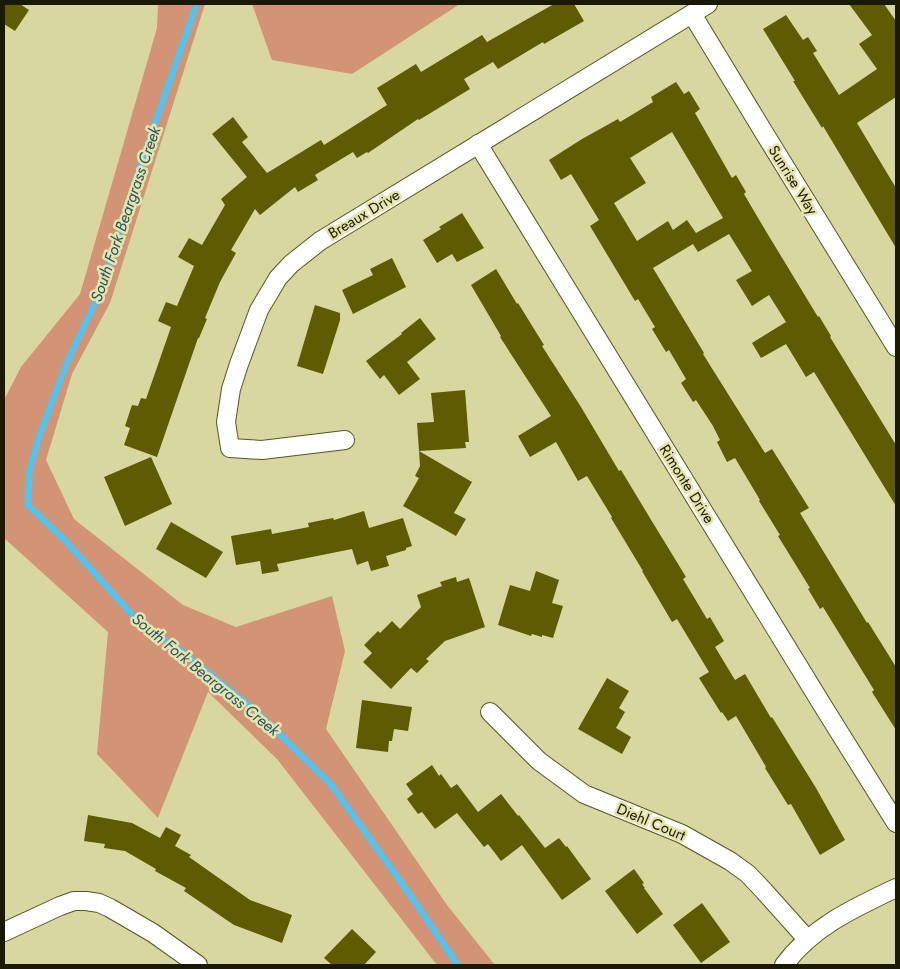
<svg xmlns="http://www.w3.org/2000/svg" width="900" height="969" font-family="Jost,sans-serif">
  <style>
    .green { fill: #d39475 }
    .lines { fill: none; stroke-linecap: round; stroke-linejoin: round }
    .stream { stroke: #4ec5f2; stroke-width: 6 }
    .building { fill: #5f5b02; fill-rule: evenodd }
    .minor-casing { stroke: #585622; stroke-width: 20 }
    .minor { stroke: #fff; stroke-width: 18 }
    .labels { text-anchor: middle; stroke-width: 5; stroke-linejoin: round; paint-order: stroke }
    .street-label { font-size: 15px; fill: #1a1904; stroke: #e5e4ac }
    .water-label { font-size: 16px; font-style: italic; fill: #255569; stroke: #e5e4ac }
  </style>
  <rect width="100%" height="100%" fill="#d8d7a0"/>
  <g class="green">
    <polygon points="158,4 205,4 110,303 72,374 46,460 74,519 183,605 236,627 332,596 345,651 326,729 447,905 495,965 437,965 277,759 208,692 158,818 97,754 108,632 4,538 4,400 21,367 80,294 157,28"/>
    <polygon points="252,4 460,4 352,74 272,60"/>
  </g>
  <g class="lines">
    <polyline class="stream" points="197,4 135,181 103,287 67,363 40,435 30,469 28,505 65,540 139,622 187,655 257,712 331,784 409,893 458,965"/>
  </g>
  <g class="building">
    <polygon points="4,4 20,4 29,10 15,31 4,24"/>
    <polygon points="554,4 574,4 584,21 544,44 543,42 498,69 493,62 464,79 470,89 419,120 418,119 368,153 367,152 357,158 353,152 315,175 318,180 298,192 295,187 260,215 255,209 231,250 236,253 220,282 205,318 207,319 199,338 198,338 157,457 124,445 130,428 125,426 132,405 138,406 141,398 146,399 171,327 158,321 166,302 177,306 194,266 178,257 189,238 202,245 225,205 221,199 247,177 212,134 233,117 248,137 242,142 267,173 321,140 324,145 387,105 377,88 416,64 421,72 482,35 487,42"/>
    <polygon points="849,4 884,4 896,21 896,97 857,123 896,188 896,248 823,126 822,128 793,81 795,81 763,29 786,15 803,40 808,37 817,51 813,53 839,95 877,69 859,44 872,35"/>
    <path d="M676,82L684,94L689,91L700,109L695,113L732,178L736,175L746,192L744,194L767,233L818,317L819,316L831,336L830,337L896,445V506L814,372L806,377L786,344L761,358L752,343L786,322L769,295L752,306L736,280L752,271L729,234L698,252L693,244L653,268L704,353L703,354L765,453L772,449L809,508L800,513L867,623L868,622L896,667V730L872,692L874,690L823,607L820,609L808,589L810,588L778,536L780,535L759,501L760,500L735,458L727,462L717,442L720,440L713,426L696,400L693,402L681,383L686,379L669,350L666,352L652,329L655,327L638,299L635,301L590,226L599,220L571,174L561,180L549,160L582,139L618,119L620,122L653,102L651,97ZM672,132L723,218L696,233L687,220L673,230L668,221L637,241L614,203L646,183L630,158Z"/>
    <polygon points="462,213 484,248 457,262 452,254 437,263 423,240 441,229 439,227"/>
    <polygon points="392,258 406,287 353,314 342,290 373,275 370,269"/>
    <polygon points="496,269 517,304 518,303 544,345 542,346 581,407 619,471 621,470 653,523 686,577 683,579 707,619 710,617 724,641 715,647 735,680 745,674 771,718 772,717 816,788 845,840 820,855 791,804 788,805 765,768 766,767 736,716 728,721 722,712 721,713 699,678 709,672 677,619 672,622 642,571 643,571 611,518 612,517 587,476 578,481 556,442 530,457 518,436 551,416 500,337 501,336 471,285"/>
    <polygon points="315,305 340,313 340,320 323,374 297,366"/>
    <polygon points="420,318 436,339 407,362 420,379 399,395 384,375 380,379 366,361 402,334 401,333"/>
    <polygon points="465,390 469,442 465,442 466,448 419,451 417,423 434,422 431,393"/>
    <polygon points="419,451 472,482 454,513 466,519 456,536 403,506 419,478 415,476 420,466"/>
    <polygon points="151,457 172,504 125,526 104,477"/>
    <polygon points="364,511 369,528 403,518 412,546 406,548 406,550 386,556 389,566 371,571 368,561 357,565 352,549 277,564 279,571 262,574 260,561 236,565 231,536 271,529 272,534 309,527 308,523 333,518 334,520"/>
    <polygon points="171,522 223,552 206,578 156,549"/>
    <polygon points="536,571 559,580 552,603 563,606 553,638 542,635 542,637 532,634 531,636 498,625 510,585 530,591"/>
    <polygon points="456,577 457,582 469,578 485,627 445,641 426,659 429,661 417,673 411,668 391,689 363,662 372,653 364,645 378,631 380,633 392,621 400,629 421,607 417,595 442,586 440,582"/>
    <polygon points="607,678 629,691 619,708 625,712 616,728 631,737 622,754 578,729"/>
    <polygon points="362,700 412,707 408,731 394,729 392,741 389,741 388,752 356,748"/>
    <polygon points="432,765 439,776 441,774 451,788 457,784 478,812 501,794 518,816 519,815 545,848 559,838 566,847 567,846 591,879 562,900 522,845 501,861 488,844 484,847 457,813 435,829 422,812 418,814 407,799 413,794 406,784"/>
    <polygon points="88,815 132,823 160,838 166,827 181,835 175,846 191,855 189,857 250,900 292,915 282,943 234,925 184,891 186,888 155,871 156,869 125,851 104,848 105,844 84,841"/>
    <polygon points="634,869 644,883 642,884 645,888 644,888 663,914 637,934 605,891"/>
    <polygon points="702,903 730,942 701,963 673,925"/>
    <polygon points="352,929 376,952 364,965 332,965 324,958"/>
  </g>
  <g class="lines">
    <g class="minor-casing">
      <g id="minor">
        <polyline points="692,14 763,131 896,347"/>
        <polyline points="478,144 826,711 896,823"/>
        <polyline points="345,440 262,450 230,448 226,422 231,389 239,364 259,310 278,278 291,264 320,241 708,4"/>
        <polyline points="490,712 539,761 584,794 682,834 730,861 748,874 764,891 807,939"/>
        <polyline points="4,932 60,906 74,901 86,901 99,903 110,908 153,933 198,965"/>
        <path d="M784,965C812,927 854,908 896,888"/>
      </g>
    </g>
    <use href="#minor" class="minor"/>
  </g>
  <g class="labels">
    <g class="street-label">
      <text transform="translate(793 180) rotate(58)" y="5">Sunrise Way</text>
      <text transform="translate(364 214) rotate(-31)" y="5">Breaux Drive</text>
      <text transform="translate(687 484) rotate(58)" y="5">Rimonte Drive</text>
      <text transform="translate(651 822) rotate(23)" y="5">Diehl Court</text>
    </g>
    <g class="water-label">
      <text transform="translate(125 214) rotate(-71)" y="6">South Fork Beargrass Creek</text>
      <text transform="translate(206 674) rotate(39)" y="6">South Fork Beargrass Creek</text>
    </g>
  </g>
  <rect width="900" height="969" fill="none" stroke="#1a1904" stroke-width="10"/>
</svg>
